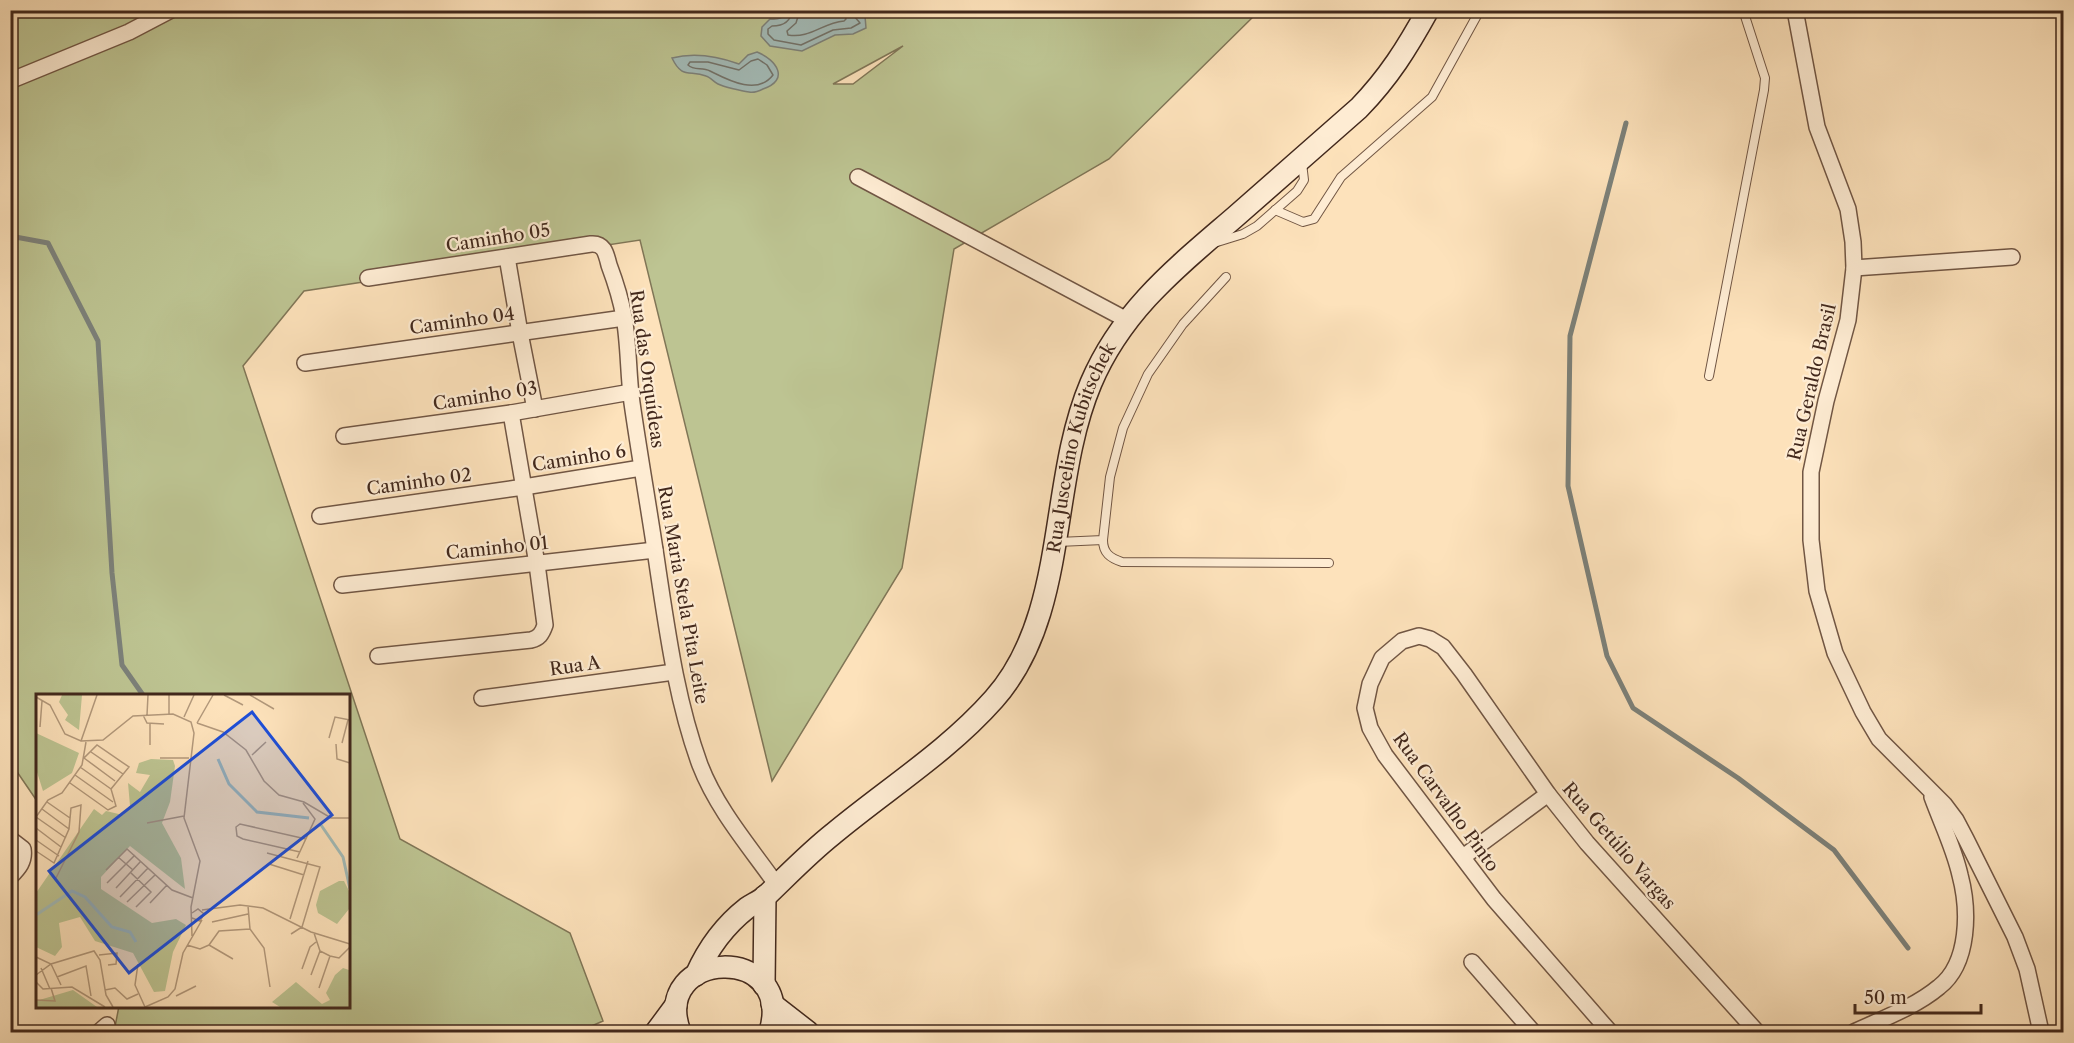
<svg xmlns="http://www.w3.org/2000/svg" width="2074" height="1043" font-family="'Libre Caslon Text',serif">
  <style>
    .green { fill: #bdc492; stroke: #807657; stroke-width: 1.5; fill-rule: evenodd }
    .water { fill: #a3bcb9; stroke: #7c817a; stroke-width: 1.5 }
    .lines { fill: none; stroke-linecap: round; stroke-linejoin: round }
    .shore { stroke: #72726a; stroke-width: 1.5 }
    .stream { stroke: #7c817a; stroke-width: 5 }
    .service-casing { stroke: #715644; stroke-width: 10 }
    .minor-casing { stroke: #715644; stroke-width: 18 }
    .secondary-casing { stroke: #42281c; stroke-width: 24 }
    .service { stroke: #feecd3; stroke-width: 8 }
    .minor { stroke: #feecd3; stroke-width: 15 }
    .secondary { stroke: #feecd3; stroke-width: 21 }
    .labels { text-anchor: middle; stroke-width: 4.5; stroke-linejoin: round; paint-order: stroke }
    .street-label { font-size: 18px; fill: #42281c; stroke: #feecd3 }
    .inset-river { fill: none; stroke: #a3bcb9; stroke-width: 3 }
    .inset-road { fill: none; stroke: #b2987b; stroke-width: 1.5 }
    .view { fill: #1d4ed8; fill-opacity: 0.15; stroke: #1d4ed8; stroke-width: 3 }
    .inset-edge { fill: none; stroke: #42281c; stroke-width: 3 }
  </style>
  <rect width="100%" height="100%" fill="#fde2bb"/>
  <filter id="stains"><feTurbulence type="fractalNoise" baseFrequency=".00333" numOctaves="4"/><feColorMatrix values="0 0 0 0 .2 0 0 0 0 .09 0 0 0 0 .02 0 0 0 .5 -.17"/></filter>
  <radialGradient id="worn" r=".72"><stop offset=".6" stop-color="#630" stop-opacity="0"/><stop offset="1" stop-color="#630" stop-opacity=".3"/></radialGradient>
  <path class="green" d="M10,11H1259L1109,159L954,249L902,568L772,781L640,240L304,291L243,366L400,839L570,933L603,1021L578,1032H114L119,1006H348V695H38L37,801L11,763ZM903,46L853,84H833Z"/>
  <g class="water">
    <path d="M788,10L854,11L865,16L866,28L853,34L835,35L802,51L770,46L761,36L762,27L770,19C779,20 783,18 788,10Z"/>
    <path d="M757,52C777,60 790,80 763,89C759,91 753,93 749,92C742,91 724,87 718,84C714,82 710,77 706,76C689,70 682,79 672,58C695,52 717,56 739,64L748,55Z"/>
  </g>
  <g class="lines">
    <g class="shore">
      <path d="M792,10C791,22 782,26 772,26L768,29V34L774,40L801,45L833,30L851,28L860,23L854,16L853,10"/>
      <path d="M800,10L796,23L787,31L788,35C810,39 822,23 844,21L846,19L845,10"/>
      <path d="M758,59L767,65L773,75C757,96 728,80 710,71C702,67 694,71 688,65L690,62H708L739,70L751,61Z"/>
    </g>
    <g class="stream">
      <polyline points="1626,123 1570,336 1568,486 1607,656 1633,708 1738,778 1834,850 1908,948"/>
      <polyline points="10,236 48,243 98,341 112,573 122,665 143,695"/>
    </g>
    <g class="service-casing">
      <g id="service">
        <polyline points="1275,210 1303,222 1314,219 1341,177 1432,97 1480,10"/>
        <polyline points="1214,243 1243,234 1257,226 1297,191 1304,180 1302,163"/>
        <polyline points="1709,376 1764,90 1765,78 1743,10"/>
        <path d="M1103,540C1103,553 1110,558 1122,562L1329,563"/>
        <polyline points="1058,542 1103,540 1110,477 1123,428 1148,374 1183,324 1226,277"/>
      </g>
    </g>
    <g class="minor-casing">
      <g id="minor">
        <polyline points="1795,10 1817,127 1848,209 1853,242 1854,268 1848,320 1826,401 1811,472 1811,540 1817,591 1835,653 1863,712 1879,739 1944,804 1956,820 1966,839 2015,937 2027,969 2041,1032"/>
        <polyline points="12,80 129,32 171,10"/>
        <polyline points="858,177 1127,320"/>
        <polyline points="507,257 520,333 535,409"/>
        <polyline points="1854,268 2012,257"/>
        <path d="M368,278L591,244C604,243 606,253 609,265C615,281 621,300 624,317C629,345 628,375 632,403C640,459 650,514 658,570C668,636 677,702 700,765C717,809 749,846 776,884"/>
        <polyline points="305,363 624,318"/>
        <polyline points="344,436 511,413 631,392"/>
        <polyline points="320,516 524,487 641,468"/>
        <polyline points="342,585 655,550"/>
        <path d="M378,656L531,640C539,638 542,634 545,625L537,564L511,413"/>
        <polyline points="482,698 674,672"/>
        <path d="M10,839L23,849C25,861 19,868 10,877"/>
        <polyline points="1463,857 1548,794"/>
        <polyline points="1472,962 1533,1032"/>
        <polyline points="99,1032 107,1025"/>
        <polyline points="1610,1032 1494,899 1385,755 1370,728 1365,708 1370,684 1382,658 1402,641 1419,636 1430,639 1443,647 1464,674 1548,794 1587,843 1757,1032"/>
        <path d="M1854,1032C1882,1019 1915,1007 1939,987C1970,963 1969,909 1960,875C1954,848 1941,822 1932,797"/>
      </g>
    </g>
    <g class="secondary-casing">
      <g id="secondary">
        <path id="s1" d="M696,975C708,948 724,926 747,908C753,904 760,901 766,896C788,875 809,853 833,834C887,789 947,752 994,699C1069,614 1048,484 1091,383C1122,310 1177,267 1235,217C1276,181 1318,144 1359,108C1389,77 1407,48 1428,10"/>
        <polyline points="764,985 765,896"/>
        <polyline points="772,1004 808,1032"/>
        <polyline points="656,1032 676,1005"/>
        <path d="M680,1032C649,949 796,942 770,1032"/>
      </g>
    </g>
    <use href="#service" class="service"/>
    <use href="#minor" class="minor"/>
    <use href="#secondary" class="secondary"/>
  </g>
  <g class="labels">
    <g class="street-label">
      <text transform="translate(498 238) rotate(-9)" y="6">Caminho 05</text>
      <text transform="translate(462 321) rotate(-8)" y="6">Caminho 04</text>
      <text transform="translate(647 369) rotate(82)" y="6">Rua das Orquídeas</text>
      <text transform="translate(1812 382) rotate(-77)" y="6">Rua Geraldo Brasil</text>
      <text transform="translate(485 396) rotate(-9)" y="6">Caminho 03</text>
      <text dy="6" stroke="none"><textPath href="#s1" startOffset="678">Rua Juscelino Kubitschek</textPath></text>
      <text transform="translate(579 458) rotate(-9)" y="6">Caminho 6</text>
      <text transform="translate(419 482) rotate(-8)" y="6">Caminho 02</text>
      <text transform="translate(497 548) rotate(-6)" y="6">Caminho 01</text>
      <text transform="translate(683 595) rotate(80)" y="6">Rua Maria Stela Pita Leite</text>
      <text transform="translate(575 666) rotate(-8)" y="6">Rua A</text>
      <text transform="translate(1446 802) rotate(54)" y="6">Rua Carvalho Pinto</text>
      <text transform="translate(1619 846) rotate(49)" y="6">Rua Getúlio Vargas</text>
    </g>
  </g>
  <g transform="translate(36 694)">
    <rect width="314" height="314" fill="#fde2bb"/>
    <path d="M26,1H46L43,36L29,26L32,21L23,8ZM0,39L43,59L36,79L7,97L0,75ZM115,65L137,66L139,72L134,108L126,129L145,164L149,195L94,152L65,183V195L116,229L140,225L150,231L137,258L129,297L118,298L97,259L59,247L44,223L23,229L26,253L19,262L0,253V199L58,115L66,121L70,117L87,121L94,112L92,89L104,98L114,81L100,79L103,69ZM303,187H308L313,197V215L301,230L282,219L280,211L284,197ZM307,274L313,276V313H244L236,308L260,288L286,310L294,306L290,299L299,281ZM37,296L61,313H0V307Z" fill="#bdc492"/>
    <path class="inset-river" d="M182,65L193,90L221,118L273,124M285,131L307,163L314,195M0,221L36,197L49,203L76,233L94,238L100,248"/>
    <path class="inset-road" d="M188,1L207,11M214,1L238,15M0,3L14,11L29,40L45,47L67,46L97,22L137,20L155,28L158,39L148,124L164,167L155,213L156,242M133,20V1M107,21L111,29L128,30M111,21L112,1M148,23L158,1M161,29L187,38L210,56L228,87L243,101L268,108L295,124H314M161,29L177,1M4,33L6,7M293,44L299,23L314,26M45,47L61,1M306,49L312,26M300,50L301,65L314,69M114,51V30M55,58L87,80M216,61L230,48M124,64H153M44,73L75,95M39,81L77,108M34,89L72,116L80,112L75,95L93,73L61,51L48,64L79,87M11,108L34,124M6,115L33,135M0,123L12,106L26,99L46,71L50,48M0,123L30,144M111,129L148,122M0,134L25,153M0,146L23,162M0,157L18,169L33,135L35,114L45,111L43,138L20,184M264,158L207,145L201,142L200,133L204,130L270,145M231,159L284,173L266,233L255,240M82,163L97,176M261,164L279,125L267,109M233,170L268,181M70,176L91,155L136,196L157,204M95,179L115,198L100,213M71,189L99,161M80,194L105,167M84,203L112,174M91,208L119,181M114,209L131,191M212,212L214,235L228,254L234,293M166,216L204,211L227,214L275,238L314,250M156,219L162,215L168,220L164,227L156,224M254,225L272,167M176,228L212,220M278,239L284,257L294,262L303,264L314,253M151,251L164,255L173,251M173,251L183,237L214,235M173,251L197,265M63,261L81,259L80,270L72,271M0,263L15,270L25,291M102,270L99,291L109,313M5,274L14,295M266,275L274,253L280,248M0,281L15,270L58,257L64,266L70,301L77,313M275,281L284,257M21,283L50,272L55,302M0,288L7,295L36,293L69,313M283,294L294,262M69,296L79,294L91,305L102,300M140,302L160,292M0,306L19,307L15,294M109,313L132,303L139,295L147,259L166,226"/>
    <path class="view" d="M216,18L296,121L93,279L13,177Z"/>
    <rect width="314" height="314" class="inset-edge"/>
  </g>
  <rect width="2074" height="1043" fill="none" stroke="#fde2bb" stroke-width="36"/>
  <rect x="12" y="12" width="2050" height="1019" fill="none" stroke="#42281c" stroke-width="3"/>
  <rect x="18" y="18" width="2038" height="1007" fill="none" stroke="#42281c" stroke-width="1.5"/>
  <path d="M1855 1004v9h126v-9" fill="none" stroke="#42281c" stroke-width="3"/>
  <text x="1864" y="1004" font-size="18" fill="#42281c" stroke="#feecd3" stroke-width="4.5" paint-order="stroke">50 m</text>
  <rect width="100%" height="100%" filter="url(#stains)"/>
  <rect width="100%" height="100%" fill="url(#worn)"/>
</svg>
